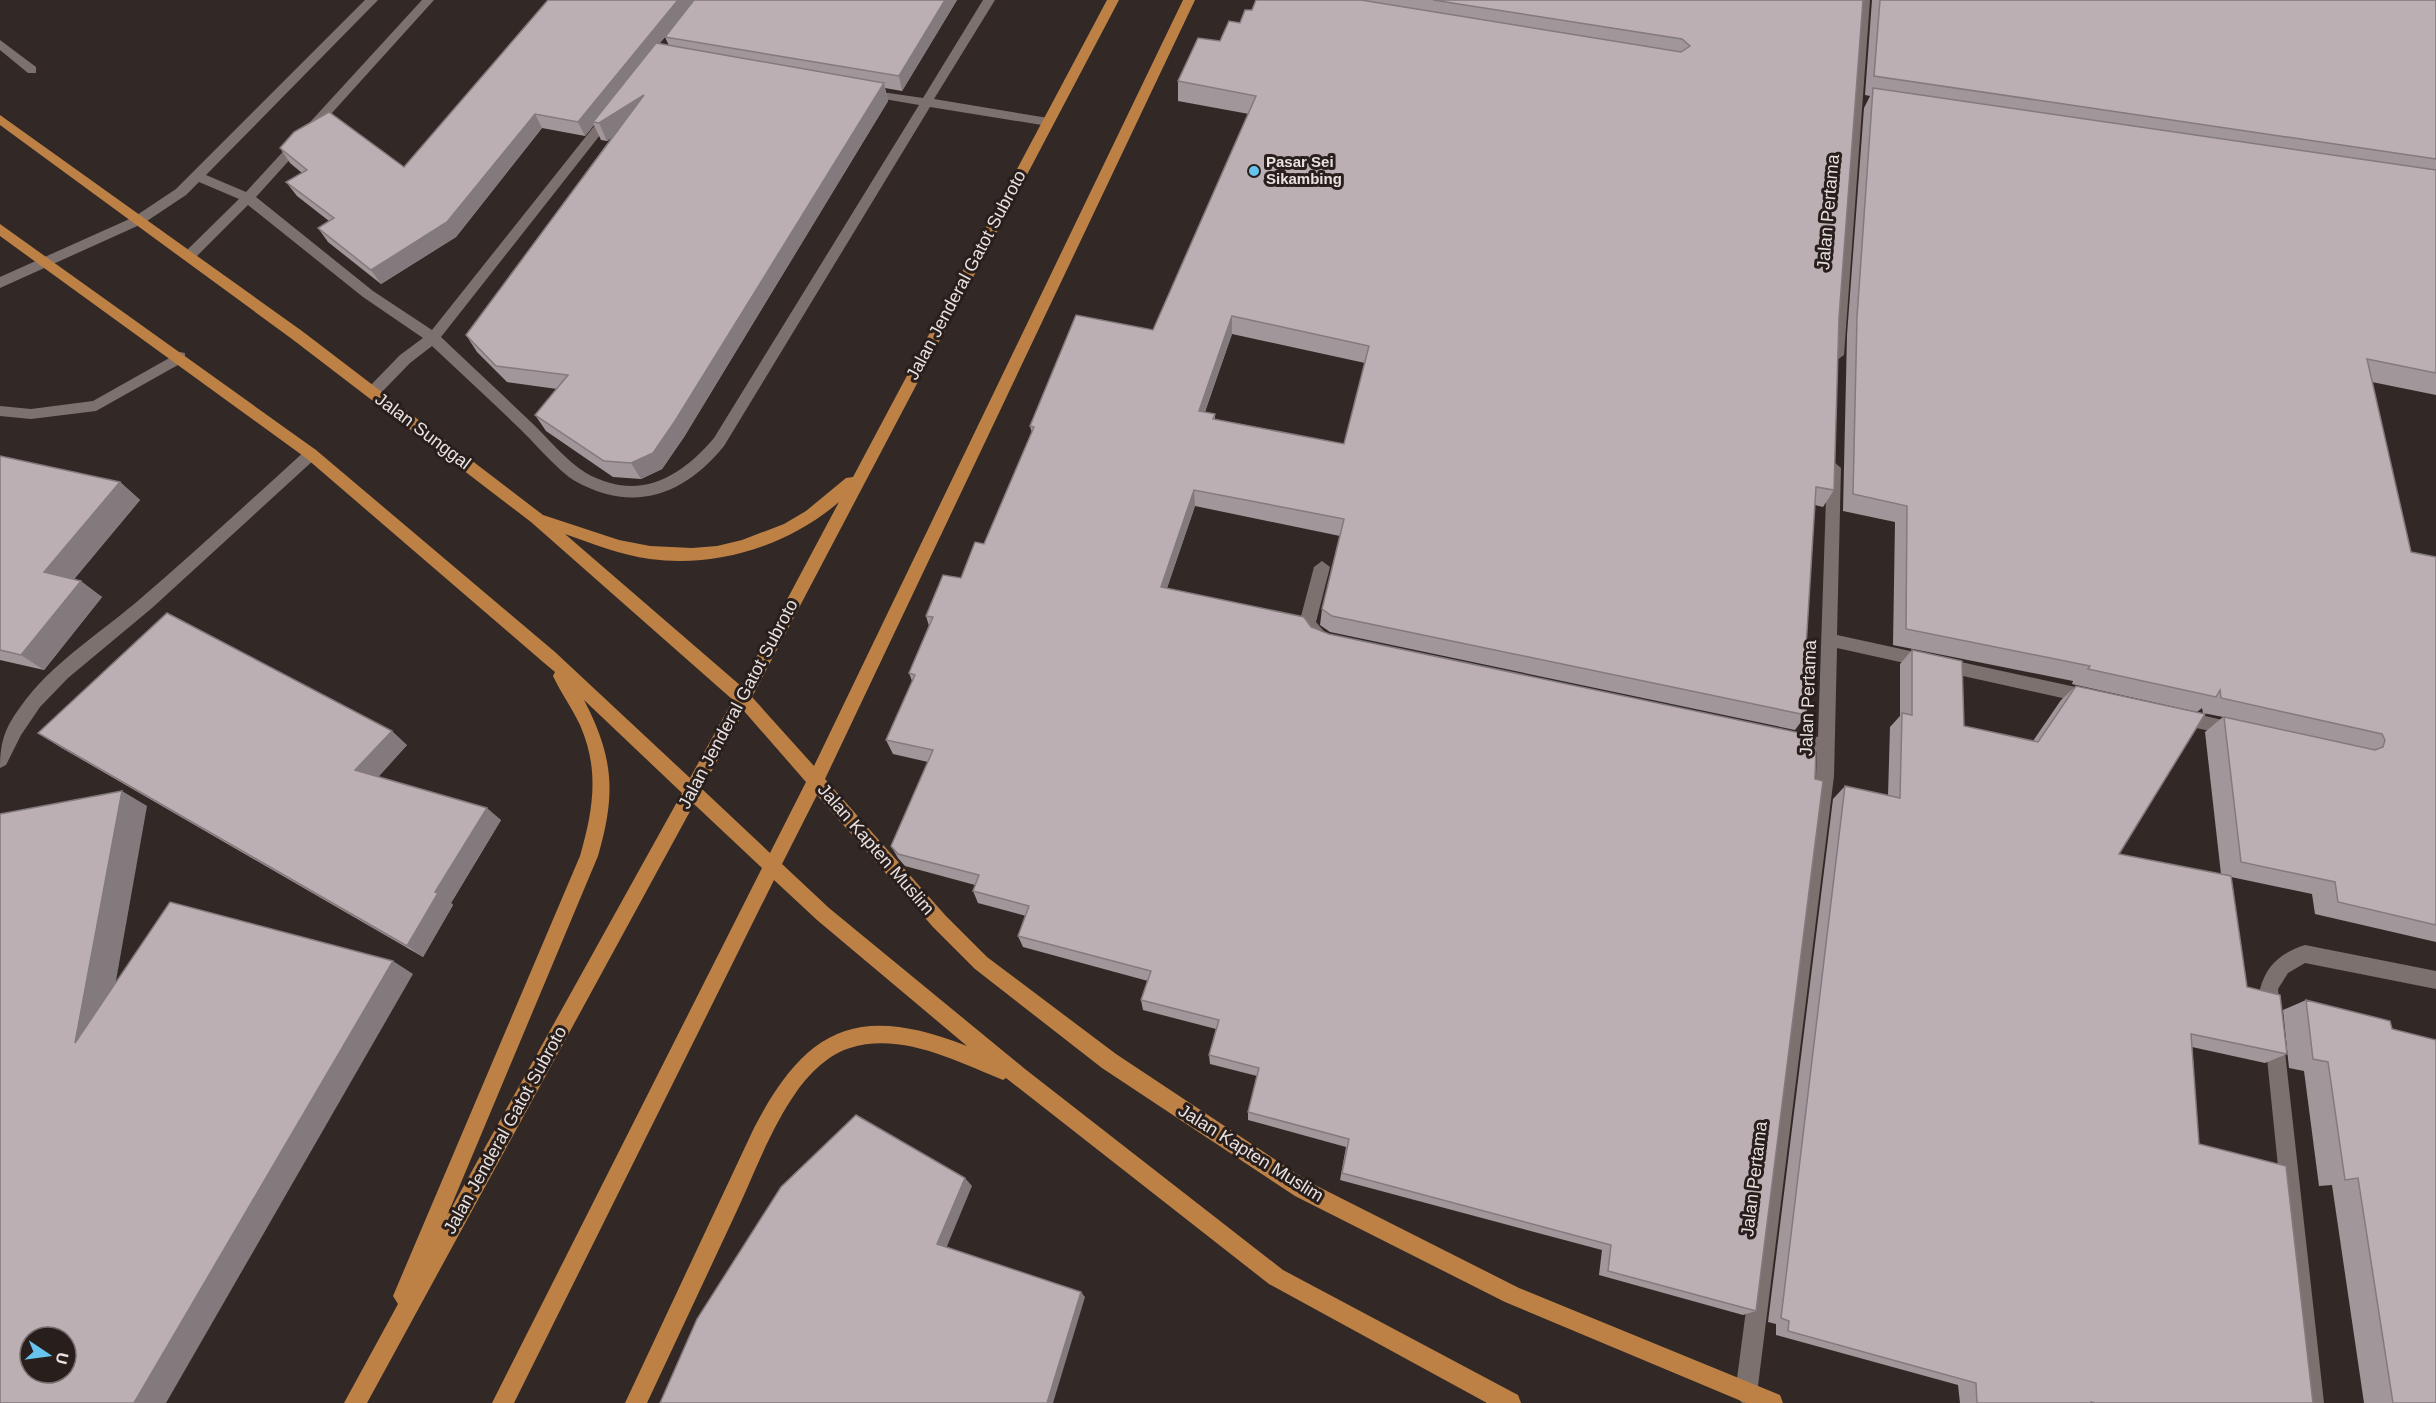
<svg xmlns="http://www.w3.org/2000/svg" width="2436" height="1403" font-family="Arial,sans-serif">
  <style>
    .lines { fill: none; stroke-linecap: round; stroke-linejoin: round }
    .service { fill: #7c716f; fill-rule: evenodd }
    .minor { fill: #7c716f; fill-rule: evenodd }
    .primary { fill: #bd8146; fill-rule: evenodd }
    .wall { fill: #a1969a; fill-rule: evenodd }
    .shaded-wall { fill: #837a7d }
    .building { fill: #bbafb3; stroke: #837a7d; stroke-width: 1.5; fill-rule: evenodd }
    .poi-dot { fill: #67c4ef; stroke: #281f1d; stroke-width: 2 }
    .labels { text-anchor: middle; stroke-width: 6; stroke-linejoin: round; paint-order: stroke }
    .far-poi-label { font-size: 15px; font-weight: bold; fill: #e8e1e0; stroke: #281f1d; text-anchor: start }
    .street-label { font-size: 18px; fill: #e8e1e0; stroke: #281f1d }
  </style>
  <rect width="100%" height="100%" fill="#322927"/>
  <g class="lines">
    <g class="service">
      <path d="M365,0H378L206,175L246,192L422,0H434L256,197L373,291L432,330L607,110H615V116L441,337C471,366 502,394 532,423C548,438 566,461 586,473C638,502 679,479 714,438L919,105L861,95V89L923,98L983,0H995L934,99L1048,118L1054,122L1048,126L930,107L724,446C684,495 634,514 575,481C557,470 535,443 519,428C490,400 461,373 432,346L410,363L378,396H368L366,392L368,388L400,355L423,338L363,297L248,205L194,259H184V253L239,199L199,182L186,195L144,223L0,288V277L134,217L176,189Z"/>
      <polygon points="180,352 185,353 185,361 96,411 31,419 0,416 0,406 31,409 93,401"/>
    </g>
    <g class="minor">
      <polygon points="1858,0 1870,0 1844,355 1837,360 1830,355"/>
      <polygon points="0,40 36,67 36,73 28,73 0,50"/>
      <path d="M311,448L316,450L318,454L316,458L152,608L68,678L40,707L21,735L6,765L0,768C0,736 8,723 27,698C58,659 103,631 140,599C196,551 251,500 306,450Z"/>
      <polygon points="1834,462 1841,468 1837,635 2089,690 2095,692 2097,697 2095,702 2089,704 1837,648 1834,776 1757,1394 1754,1402 1742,1403 1735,1394 1816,776 1817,751 1777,742 1775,737 1777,732 1783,730 1818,737 1827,468"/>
      <path d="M1322,561L1330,567L1316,622L1329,637L1327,642C1315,646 1304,634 1299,624L1314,567Z"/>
      <polygon points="2179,710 2236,723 2242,725 2244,730 2242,735 2236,737 2179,724 2173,722 2171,717 2173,712"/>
      <path d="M2305,945L2436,971V989L2305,963L2288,973L2278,989L2324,1403H2302L2260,989C2267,964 2281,953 2305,945Z"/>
    </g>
    <path class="primary" d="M1107,0H1119L752,697L814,766L1183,0H1195L825,779L945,915L987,957L1116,1054L1309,1182L1519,1288L1780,1395L1783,1403H1746L1505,1302L1295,1196L1102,1068L975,969L933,927L817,795L782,864L829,908L1025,1069L1283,1270L1518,1395L1521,1403H1487L1269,1284L1006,1078L1003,1080C956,1061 901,1032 850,1048C829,1054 810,1073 797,1091C770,1129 754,1175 734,1217C705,1279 676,1341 647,1403H625L754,1128C807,1026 859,1004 967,1046L817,920L774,880L514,1403H492L762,868L694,804L367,1403H344L398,1304L393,1296L580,856C593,811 600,770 580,725C572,708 561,693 553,676L555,672L543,662L306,458L0,236V224L316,450L555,652L690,778L733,700L531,522L292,339L0,125V115L302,331L543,515L619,540L650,546L692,548L717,546L742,540L784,524L806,511L846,478L853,477ZM839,502L741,686L565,534C593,544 621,555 650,559C717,568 788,546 839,502ZM584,700L682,793L447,1216L598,856C616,794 614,758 584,700ZM744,711L806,782L770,853L702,789Z"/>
  </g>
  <g class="wall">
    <path d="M548,0H957L902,91L885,88L888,101L684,437L662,469L641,479L613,477L546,431L535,415L557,389L507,382L477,352L466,335L612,137L607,141L601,140L594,125L585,136L542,128L456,237L381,284L328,242L318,228L329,221L297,196L286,182L302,173L290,163L280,148L404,167ZM665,37L669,46L659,44Z"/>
    <path d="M1256,0H1863L1839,317L1834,490L1823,507L1815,505L1805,663L1806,715L1795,730L1330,632L1320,625L1322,609L1340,536L1195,506L1167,588L1756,1311L1743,1315L1599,1275L1602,1250L1340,1180L1346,1147L1248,1120V1112L1257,1076L1210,1064L1209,1055L1216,1029L1143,1010L1141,1000L1148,981L1023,947L1018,936L1026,916L978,903L973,891L975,885L905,866L898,858L891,846L928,762L893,754L886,740L912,681L909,673L929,626L926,616L961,578L984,544L1032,433L1030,426L1153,330L1249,114L1178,101V81L1240,23L1252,10ZM1232,334L1365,363L1344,444L1215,419V414L1205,412Z"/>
    <polygon points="1872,0 2436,0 2436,395 2372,382 2411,552 2436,557 2436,942 2315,914 2312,894 2231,877 2247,987 2287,1054 2265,1063 2192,1047 2199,1144 2313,1403 1960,1403 1958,1385 1776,1335 1776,1324 1768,1322 1833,799 1845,786 1888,796 1890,727 1900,716 1900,664 1912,650 1964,726 2033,741 2061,700 2076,686 2119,854 2221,874 2205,732 2223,717 2203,713 2202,708 2197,712 2072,684 2073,681 1893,645 1895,522 1843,511 1847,335 1864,108 1870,96 1865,95"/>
    <polygon points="0,456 120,482 140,500 74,579 102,597 44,670 0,660"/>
    <polygon points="38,733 407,745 378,777 501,820 451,903 453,905 423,957 60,747"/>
    <polygon points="2306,1000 2392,1029 2436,1403 2364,1403 2332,1185 2319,1186 2304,1071 2289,1068 2283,1010"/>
  </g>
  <g class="shaded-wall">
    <polygon points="678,0 695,0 596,122 593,122 594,125 585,136 578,122"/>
    <polygon points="945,0 957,0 902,91 899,76"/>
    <polygon points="884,83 888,101 684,437 662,469 641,479 631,463"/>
    <polygon points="644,95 651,112 607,141 599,123"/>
    <polygon points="535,114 542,128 456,237 381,284 371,270"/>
    <polygon points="1232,316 1232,334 1199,428 1199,411"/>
    <polygon points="120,482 140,500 66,589 44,572"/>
    <polygon points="1194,490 1195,506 1162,603 1161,587"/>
    <polygon points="81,581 102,597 44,670 21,655"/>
    <polygon points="392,731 407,745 372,784 355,770"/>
    <polygon points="122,791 147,806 103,1054 75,1043"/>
    <polygon points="487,808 501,820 451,903 453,905 423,957 407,946 435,892"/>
    <polygon points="393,961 413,974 166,1403 134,1403"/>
    <polygon points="965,1178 972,1186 945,1251 937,1244"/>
    <polygon points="1081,1292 1085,1297 1053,1403 1047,1403"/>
  </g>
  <g class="building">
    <polygon points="548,0 678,0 578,122 535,114 447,222 371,270 318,228 334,218 286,182 307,170 280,148 294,132 329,112 404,167"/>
    <polygon points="694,0 945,0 899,76 665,37"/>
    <path d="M1256,0H1361L1681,52L1690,46L1682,39L1433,0H1863L1839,317L1834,490L1816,487L1805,663L1809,664L1806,715L1332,616L1322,609L1344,519L1194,490L1161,587L1304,617L1311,627L1329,634L1805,734L1804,747L1816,750L1815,779L1823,781L1756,1311L1608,1271L1611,1245L1342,1173L1349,1139L1248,1112L1259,1068L1209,1055L1219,1020L1141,1000L1151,971L1018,936L1029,906L973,891L979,875L898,854L891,846L933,750L886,740L915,675L909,673L933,617L926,616L943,575L961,578L975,542L984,544L1034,427L1030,426L1076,315L1153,330L1256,96L1178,81L1198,38L1220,41L1229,21L1240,23L1245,10H1252ZM1232,316L1369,346L1344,444L1213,419L1215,414L1199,411Z"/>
    <polygon points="1880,0 2436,0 2436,159 1874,76"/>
    <polygon points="656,43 884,83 675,421 653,453 631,463 604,461 535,415 568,375 496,366 466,335 644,95 599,123 593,122"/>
    <polygon points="1873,88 2436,170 2436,373 2367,359 2411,552 2436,557 2436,925 2338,902 2335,882 2241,862 2224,717 2375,750 2383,747 2385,740 2382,734 2221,698 2220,690 2216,697 2088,669 2090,666 1906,629 1907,506 1853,494 1857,317"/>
    <polygon points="0,456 120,482 44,572 81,581 21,655 0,650"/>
    <polygon points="167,613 392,731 355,770 487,808 435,892 438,893 407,946 38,733"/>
    <polygon points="1912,650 1962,661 1964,726 2038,742 2076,686 2205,714 2119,854 2231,876 2247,987 2280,995 2287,1054 2191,1034 2199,1144 2286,1166 2313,1403 2095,1403 2091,1402 2091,1403 1977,1403 1976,1383 1788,1331 1789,1321 1781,1318 1845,786 1900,798 1902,713 1912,715"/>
    <path d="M122,791L75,1043L170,902L393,961L134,1403H0V814ZM30,1337H66V1373H30Z"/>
    <polygon points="2306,1000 2390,1021 2392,1029 2436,1040 2436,1403 2393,1403 2358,1178 2345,1180 2328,1062 2313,1059"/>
    <polygon points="856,1115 965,1178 937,1244 1081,1292 1047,1403 660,1403 697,1319 781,1187"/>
  </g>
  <circle class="poi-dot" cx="1254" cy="171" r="6"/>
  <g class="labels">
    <g class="far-poi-label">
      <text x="1266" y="167">Pasar Sei<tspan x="1266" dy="17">Sikambing</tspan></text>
    </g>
    <g class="street-label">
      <text transform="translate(1828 212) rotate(-85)" y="6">Jalan Pertama</text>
      <text transform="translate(966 275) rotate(-62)" y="6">Jalan Jenderal Gatot Subroto</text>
      <text transform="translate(423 431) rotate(37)" y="6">Jalan Sunggal</text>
      <text transform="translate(1808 698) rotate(-88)" y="6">Jalan Pertama</text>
      <text transform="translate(738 704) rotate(-62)" y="6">Jalan Jenderal Gatot Subroto</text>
      <text transform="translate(876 849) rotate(49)" y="6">Jalan Kapten Muslim</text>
      <text transform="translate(505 1130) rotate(-61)" y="6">Jalan Jenderal Gatot Subroto</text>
      <text transform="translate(1251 1153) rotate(32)" y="6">Jalan Kapten Muslim</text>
      <text transform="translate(1754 1179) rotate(-83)" y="6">Jalan Pertama</text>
    </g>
  </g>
  <g transform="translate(48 1355) rotate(103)"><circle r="28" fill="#281f1d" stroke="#756d6b" stroke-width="1.5"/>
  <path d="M0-4.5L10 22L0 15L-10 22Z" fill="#67c4ef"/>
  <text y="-9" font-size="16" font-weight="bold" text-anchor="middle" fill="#e8e1e0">U</text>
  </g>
</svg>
